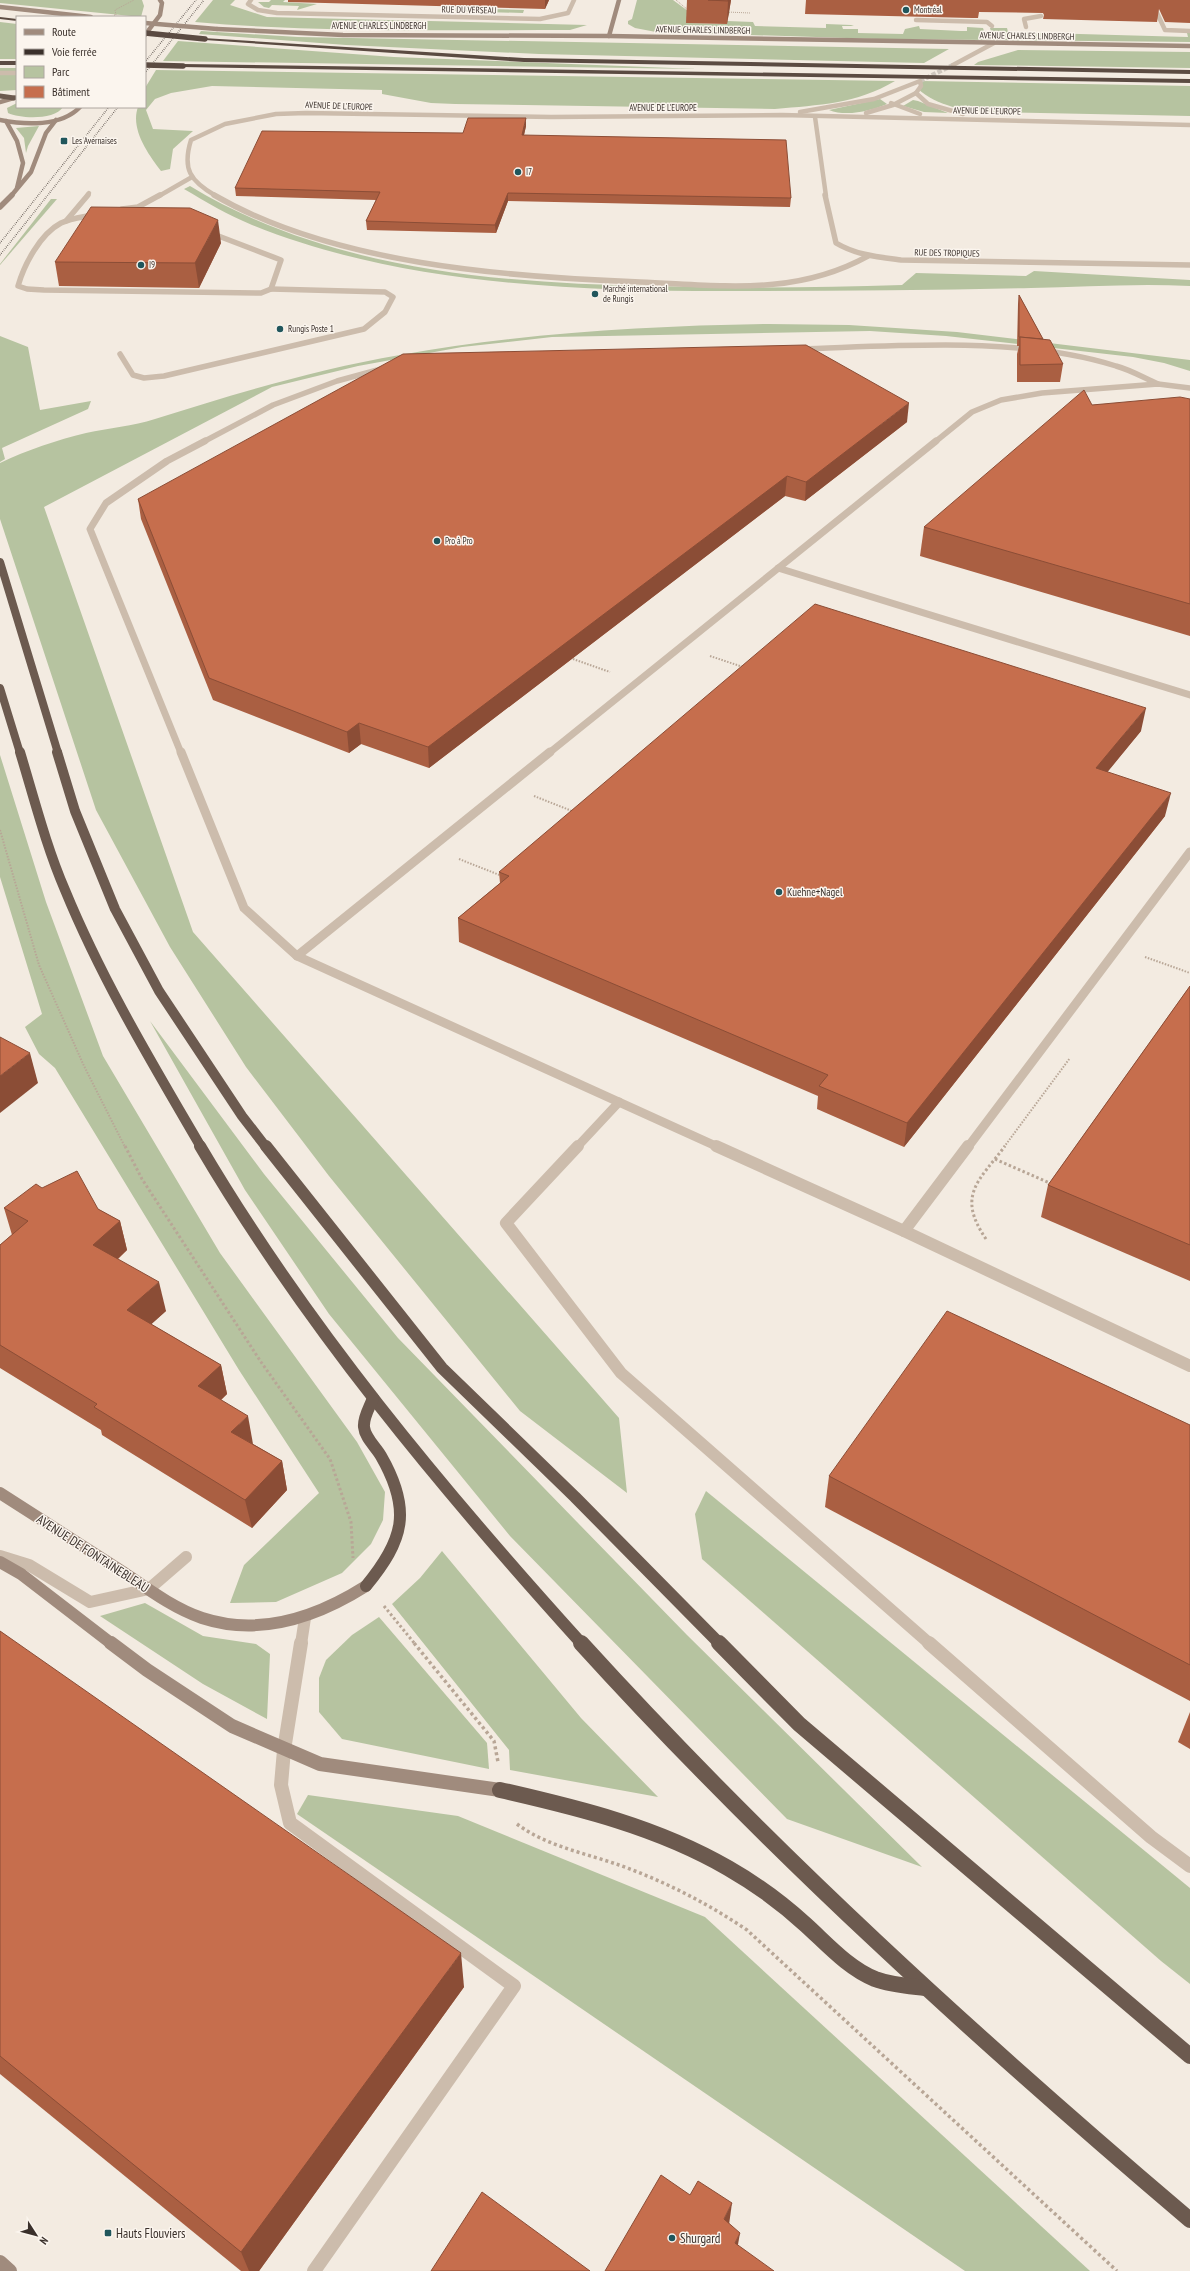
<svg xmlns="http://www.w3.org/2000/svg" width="1190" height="2271" font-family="'PT Sans Narrow',sans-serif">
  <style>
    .green { fill: #b6c3a0 }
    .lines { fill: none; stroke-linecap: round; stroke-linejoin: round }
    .minor-tunnel { stroke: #cec6bd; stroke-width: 4.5; stroke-dasharray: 4.5 2; stroke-linecap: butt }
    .path-far3 { stroke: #b8a696; stroke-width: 1; stroke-dasharray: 1 1; stroke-linecap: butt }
    .path-far2 { stroke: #b8a696; stroke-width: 2; stroke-dasharray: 1.5 1.5; stroke-linecap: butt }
    .path-far1 { stroke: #b8a696; stroke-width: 3; stroke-dasharray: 2.5 2.5; stroke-linecap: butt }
    .path { stroke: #b8a696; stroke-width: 3.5; stroke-dasharray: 3 3; stroke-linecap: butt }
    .service-far5 { stroke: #ccbcac; stroke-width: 4.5 }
    .service-far4 { stroke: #ccbcac; stroke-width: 5.5 }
    .service-far3 { stroke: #ccbcac; stroke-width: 7 }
    .service-far2 { stroke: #ccbcac; stroke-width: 9 }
    .service-far1 { stroke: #ccbcac; stroke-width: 12 }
    .service { stroke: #ccbcac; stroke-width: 14 }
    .minor { stroke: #ccbcac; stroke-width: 4.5 }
    .secondary-far3 { stroke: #a08b7d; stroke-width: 4.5 }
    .secondary-far2 { stroke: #a08b7d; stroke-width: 5.5 }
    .secondary-far1 { stroke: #a08b7d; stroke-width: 12 }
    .secondary { stroke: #a08b7d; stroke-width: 14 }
    .trunk-far4 { stroke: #6c5a4f; stroke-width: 5 }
    .trunk-far3 { stroke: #6c5a4f; stroke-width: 8 }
    .trunk-far2 { stroke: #6c5a4f; stroke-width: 10 }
    .trunk-far1 { stroke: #6c5a4f; stroke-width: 12 }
    .trunk { stroke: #6c5a4f; stroke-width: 16 }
    .motorway { fill: #5b4b42; fill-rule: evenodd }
    .rail { stroke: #3a302b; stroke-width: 1.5; stroke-dasharray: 0.5 1.5; stroke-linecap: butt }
    .secondary-bridge { stroke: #a08b7d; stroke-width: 4.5 }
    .motorway-bridge { stroke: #5b4b42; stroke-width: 5.5 }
    .wall { fill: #aa5f42 }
    .shaded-wall { fill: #8b4d36 }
    .building { fill: #c66e4d; stroke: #8b4d36 }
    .poi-dot { fill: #20565c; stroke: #fbf5ee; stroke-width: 1.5 }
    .labels { text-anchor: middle; stroke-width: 3; stroke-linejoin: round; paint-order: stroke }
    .far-street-label { font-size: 9px; fill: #3a302b; stroke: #fbf5ee }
    .far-poi-label { font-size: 9px; fill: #3a302b; stroke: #fbf5ee; text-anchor: start }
    .poi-label { font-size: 11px; fill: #3a302b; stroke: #fbf5ee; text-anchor: start }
    .near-street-label { font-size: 13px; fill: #3a302b; stroke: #fbf5ee }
    .near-poi-label { font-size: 13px; fill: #3a302b; stroke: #fbf5ee; text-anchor: start }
  </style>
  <rect width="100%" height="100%" fill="#f3ebe1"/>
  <g class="green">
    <polygon points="0,0 142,0 144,6 141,17 0,3"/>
    <path d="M213,0H235L230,5L267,17L587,25L570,30C445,30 320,33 195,22Z"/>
    <polygon points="271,0 285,0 283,2 317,4 297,10 299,6 272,5 269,8 264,7 258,2 269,2"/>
    <polygon points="637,0 673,0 688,11 730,12 728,16 686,23 727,24 727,21 753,22 755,26 826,28 826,24 851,25 854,26 842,26 843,29 858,29 858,33 903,34 905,29 919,26 920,29 961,31 967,31 967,27 983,28 984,31 991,31 990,28 1007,28 1008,32 1188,37 1187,33 1190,33 1190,42 878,39 656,32 635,28 628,24 628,21 632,19"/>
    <polygon points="454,8 524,10 523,13 452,11"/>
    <polygon points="0,22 17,24 17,59 0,59"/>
    <polygon points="201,31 298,37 949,49 924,63 539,54 346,45 199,34"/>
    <polygon points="178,41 394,57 698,69 163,61"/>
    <polygon points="1018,50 1190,52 1190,68 974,65 978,62"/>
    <polygon points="0,68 17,68 17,90 0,91"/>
    <path d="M156,70L895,81C856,104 819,105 775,109L455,104L431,103L382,94V90L212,86L171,93L155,99L146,110L153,129L193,131L173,149L170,169L161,171C148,154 130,129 138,107H145V88Z"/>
    <path d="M922,81L1190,86V116L987,112C963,110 937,106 918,89Z"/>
    <path d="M880,99L887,104C871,111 846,117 829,110Z"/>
    <polygon points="913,100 918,101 948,113 924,112 903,106"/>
    <path d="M17,103V107H63C55,120 21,119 8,113L7,108Z"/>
    <polygon points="39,126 28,146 26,153 24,138 16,128"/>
    <path d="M190,186C327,269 493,283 649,286C734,288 818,288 902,285L916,273L1026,276L1034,271L1190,280V286C1137,283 1083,287 1031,288C938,290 846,291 753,291C591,292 404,287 252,225C228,215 206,202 184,189Z"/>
    <polygon points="51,199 57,199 0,265 0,264"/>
    <path d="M769,324L849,325L957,332L1190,360V371L1164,363L1133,357L946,336L870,331L552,337L462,347L358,366L272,387L44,507L193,932L619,1418L627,1493L520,1411L329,1176L246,1067L170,947L96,810L0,519V463C27,450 57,440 86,433C109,428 133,426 155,419C235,394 317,369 400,355C522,333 645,326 769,324Z"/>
    <polygon points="0,336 28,347 40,410 91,401 88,409 2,448 5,459 0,462"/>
    <polygon points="0,755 46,902 103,1056 220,1253 357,1442 385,1492 383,1520 371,1544 342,1573 276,1602 230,1603 244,1565 319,1493 239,1370 55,1068 39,1054 25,1027 42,1014 0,877"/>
    <polygon points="150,1021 264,1174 398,1338 687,1635 922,1867 787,1819 510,1536 329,1314 245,1190"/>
    <polygon points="706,1491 1190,1888 1190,1984 1161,1961 702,1559 695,1514"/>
    <polygon points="442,1551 581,1718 658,1797 510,1770 509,1750 392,1604 420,1578"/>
    <polygon points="145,1603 203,1636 256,1644 270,1654 267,1719 203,1684 100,1616"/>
    <polygon points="379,1617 487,1743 489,1769 342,1739 319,1712 319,1678 326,1660 352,1635"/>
    <polygon points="308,1795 458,1816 705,1917 1090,2271 965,2271 297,1814"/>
  </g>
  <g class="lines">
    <polyline class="minor-tunnel" points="920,81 953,65"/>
    <g class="path-far3">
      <polyline points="676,0 688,10"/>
      <polyline points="727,12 750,13"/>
      <polyline points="114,15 116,15 115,10 134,0"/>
    </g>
    <g class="path-far2">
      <polyline points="710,656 743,667"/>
      <polyline points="573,659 610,672"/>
      <polyline points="534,796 572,811"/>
      <polyline points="0,830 39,965 84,1066 125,1147"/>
      <polyline points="459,859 502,876"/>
      <polyline points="1145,957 1190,973"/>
      <polyline points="1004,1147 1070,1058"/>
    </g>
    <g class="path-far1">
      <polyline points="125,1146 142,1179 261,1362 330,1459 351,1522 353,1558"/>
      <polyline points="995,1159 1052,1184"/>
      <path d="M986,1239C956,1195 979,1181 1005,1146"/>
      <polyline points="384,1606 415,1644"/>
    </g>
    <g class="path">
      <polyline points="414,1643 494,1741 498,1762"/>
      <path d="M517,1824C546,1846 585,1853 619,1865C664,1881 707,1903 747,1930L1117,2271"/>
    </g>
    <g class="service-far5">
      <polyline points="1151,0 1165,30 1190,31"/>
      <polyline points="916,20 987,22 992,26"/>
      <polyline points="1026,27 1024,19 1041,16"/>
      <polyline points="0,73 16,73"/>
      <polyline points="891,103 920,114"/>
      <polyline points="800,112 874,99 920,81 921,86 916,93 928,104 963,114"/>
      <polyline points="866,113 893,105 916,93"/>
      <polyline points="815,117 826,196"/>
      <polyline points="87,196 89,193"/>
      <polyline points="159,196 192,177"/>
      <path d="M216,196C190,181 182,169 191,140L225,124L276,114L306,113L551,117L782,115L1190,125"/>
    </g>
    <g class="service-far4">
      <path d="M214,195C333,264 505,277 640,282C720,285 794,297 868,256"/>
      <path d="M825,195L836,243C856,255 878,257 901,260L1190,265"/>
      <polyline points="122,209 138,207 160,195"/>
      <path d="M97,214C85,217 72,218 61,223C40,234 24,265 18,286L27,289L44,290L261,293L271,289L281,260L208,232"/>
      <polyline points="66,221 88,195"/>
      <path d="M800,349C899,346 1022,336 1116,366C1131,370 1144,378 1158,384"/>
      <polyline points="120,354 133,375 144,378 164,376 364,329 385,312 393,297 385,292 271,289"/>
      <polyline points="203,442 273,405 337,381 381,369"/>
      <polyline points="935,442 972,412 1001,400 1042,393 1158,384 1190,388"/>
    </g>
    <g class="service-far3">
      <polyline points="778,568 1190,695"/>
      <polyline points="181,753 90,529 106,503 167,461 205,441"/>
      <polyline points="549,753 936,441"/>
    </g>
    <g class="service-far2">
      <polyline points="181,752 244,908 297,956 718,1147"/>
      <polyline points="297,956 550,752"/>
      <polyline points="577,1147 619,1102"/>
      <polyline points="968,1147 1190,852"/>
    </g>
    <g class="service-far1">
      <polyline points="578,1146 506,1223 621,1373 930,1644"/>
      <polyline points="716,1146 904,1231 1190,1366"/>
      <polyline points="904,1231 968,1146"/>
      <polyline points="0,1556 29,1565 90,1602 149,1589 186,1557"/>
      <polyline points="301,1644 305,1618"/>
    </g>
    <g class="service">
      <polyline points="301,1643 284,1750 281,1785 290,1823 514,1986 314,2271"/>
      <polyline points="929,1643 1151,1837 1190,1866"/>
    </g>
    <g class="minor">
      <polyline points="251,0 248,4 258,10 277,13 540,19 568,13 574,0"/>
      <polyline points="953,65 994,43"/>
    </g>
    <g class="secondary-far3">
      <polyline points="0,7 91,17"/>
      <polyline points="217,29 343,35 609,36 1190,46"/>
      <polyline points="145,35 160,15 162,3 160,0"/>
      <polyline points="609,36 619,0"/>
      <polyline points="0,102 17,97"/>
      <path d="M0,120C25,125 61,127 80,107"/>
      <polyline points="6,121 17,141 23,163 17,188"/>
      <polyline points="11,196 31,172 46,133 56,120"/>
    </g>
    <polyline class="secondary-far2" points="0,207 12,195"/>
    <g class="secondary-far1">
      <path d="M0,1493C41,1519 82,1546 123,1572C148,1589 173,1608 202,1618C260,1637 317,1617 366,1586"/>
      <polyline points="0,1562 21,1574 112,1644"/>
    </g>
    <g class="secondary">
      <polyline points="111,1643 147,1670 232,1726 320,1764 500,1790"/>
      <polyline points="0,2262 10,2271"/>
    </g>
    <polyline class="trunk-far4" points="0,96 14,98"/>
    <g class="trunk-far3">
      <polyline points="0,562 58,753"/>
      <polyline points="0,688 20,753"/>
    </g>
    <g class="trunk-far2">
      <path d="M20,752C34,798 46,846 65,890C102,980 152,1063 201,1147"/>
      <polyline points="57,752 75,811 115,909 159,991 242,1116 266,1147"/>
    </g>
    <g class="trunk-far1">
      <path d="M200,1146C306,1326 442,1489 582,1644"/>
      <polyline points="266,1146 442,1368 575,1497 720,1644"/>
      <path d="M366,1586C404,1540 412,1510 381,1456C376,1447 365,1438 364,1427C363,1417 370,1407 373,1398"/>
    </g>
    <g class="trunk">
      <path d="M581,1643C769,1850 977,2039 1190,2220"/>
      <polyline points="719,1643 799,1724 1190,2056"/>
      <path d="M500,1790C579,1808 657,1827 728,1868C756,1884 782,1903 806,1925C827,1944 848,1968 875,1979C891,1985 908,1986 925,1988"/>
    </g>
    <g class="motorway">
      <polygon points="0,17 17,19 17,21 0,19"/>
      <polygon points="203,38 524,58 1190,70 1190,74 524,62 205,40"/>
      <rect x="0" y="61" width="17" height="4"/>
      <polygon points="183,64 1190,79 1190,83 181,67"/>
    </g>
    <g class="rail">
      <polyline points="145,62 196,0"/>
      <polyline points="145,73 204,0"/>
      <polyline points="0,243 109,107"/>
      <polyline points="0,255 118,107"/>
    </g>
    <polyline class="secondary-bridge" points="145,23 217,29"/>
    <g class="motorway-bridge">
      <polyline points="145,33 205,39"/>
      <polyline points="145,65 183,66"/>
    </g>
  </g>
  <g class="wall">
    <polygon points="288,0 549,0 545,9 288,2"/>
    <polygon points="687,0 731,0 727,24 686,23"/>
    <polygon points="806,0 1190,0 1190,23 1165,22 1159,9 1157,22 1043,19 1044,15 1043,13 979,12 978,18 972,18 805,14"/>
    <polygon points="526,126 524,135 791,198 790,207 508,201 496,233 367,230 366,221 376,200 236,196 235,188 463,133"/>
    <polygon points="221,243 199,288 59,286 55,262"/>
    <polygon points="1019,295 1043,339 1063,364 1060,382 1017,382 1017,354 1019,346 1017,346 1018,304"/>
    <polygon points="1190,399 1190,636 920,556 924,527 1092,405"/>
    <polygon points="907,422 805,501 785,496 429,768 361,744 349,753 213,700 141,519 138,499"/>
    <polygon points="1141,731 1107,772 1165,816 904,1147 817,1109 818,1096 459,942 458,918 500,883 499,872"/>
    <polygon points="1190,986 1190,1281 1041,1217 1048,1185"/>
    <polygon points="42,1188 98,1209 120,1221 127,1250 118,1259 166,1311 151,1324 221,1365 227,1394 221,1400 253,1444 282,1461 287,1490 252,1528 102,1435 101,1430 0,1368 0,1245 12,1235 4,1208"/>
    <polygon points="1190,1425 1190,1701 825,1507 829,1476"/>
    <polygon points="0,1631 464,1987 259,2271 241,2271 0,2074"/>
    <polygon points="1190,1712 1190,1749 1178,1742"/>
  </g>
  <g class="shaded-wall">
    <polygon points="545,0 549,0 545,9"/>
    <polygon points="728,0 731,0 727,24 728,1"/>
    <polygon points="526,118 526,126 522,143 522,135"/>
    <polygon points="508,193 508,201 496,233 495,225"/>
    <polygon points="218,220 221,243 199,288 195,263"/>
    <polygon points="909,403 907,422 805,501 806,482"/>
    <polygon points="787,476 785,496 429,768 428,747"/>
    <polygon points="1146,708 1141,731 1092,791 1096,768"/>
    <polygon points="359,723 361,744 349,753 347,732"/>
    <polygon points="1171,793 1165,816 904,1147 907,1123"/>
    <polygon points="30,1053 38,1083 0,1113 0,1076"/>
    <polygon points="120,1221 127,1250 101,1274 93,1245"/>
    <polygon points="159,1282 166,1311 135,1339 127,1310"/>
    <polygon points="221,1365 227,1394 205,1415 198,1386"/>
    <polygon points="248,1416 253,1444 231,1432"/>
    <polygon points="282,1461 287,1490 252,1528 245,1500"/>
    <polygon points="461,1953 464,1987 259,2271 249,2271 241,2252"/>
    <polygon points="732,2203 728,2232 724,2219"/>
    <polygon points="740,2233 735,2262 735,2243"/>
  </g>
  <g class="building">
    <polygon points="708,0 728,0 728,1"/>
    <polygon points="468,118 526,118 522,135 786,140 791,198 508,193 495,225 366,221 380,192 235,188 262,131 463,133"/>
    <polygon points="91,207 190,208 218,220 195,263 55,262"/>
    <polygon points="1019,295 1043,339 1019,337"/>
    <polygon points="1020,337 1050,340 1063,364 1020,365"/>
    <polygon points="806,345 909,403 806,482 787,476 428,747 359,723 347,732 209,678 138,499 403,354"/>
    <polygon points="1084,390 1092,405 1180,397 1190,399 1190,604 924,527"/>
    <polygon points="815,604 1146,708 1096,768 1171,793 907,1123 819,1086 828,1075 458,918 509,876 499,872"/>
    <polygon points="1190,986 1190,1245 1048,1185"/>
    <polygon points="0,1037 30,1053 0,1076"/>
    <polygon points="77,1171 98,1209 120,1221 93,1245 159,1282 127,1310 221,1365 198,1386 248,1416 231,1432 282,1461 245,1500 94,1407 97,1404 0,1345 0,1245 28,1221 4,1208 36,1184 42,1188"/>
    <polygon points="947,1311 1190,1425 1190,1665 829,1476"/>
    <polygon points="0,1631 461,1953 241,2252 0,2056"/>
    <polygon points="661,2175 690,2195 698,2181 732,2203 724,2219 740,2233 735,2243 774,2271 605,2271"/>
    <polygon points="482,2192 590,2271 431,2271"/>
  </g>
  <g class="poi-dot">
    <circle cx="906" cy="10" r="4"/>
    <rect x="60" y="137" width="8" height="8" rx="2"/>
    <circle cx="518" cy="172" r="4"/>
    <circle cx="141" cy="265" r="4"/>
    <circle cx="595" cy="294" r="4"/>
    <circle cx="280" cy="329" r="4"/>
    <circle cx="437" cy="541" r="4"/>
    <circle cx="779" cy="892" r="4"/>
    <rect x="104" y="2229" width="8" height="8" rx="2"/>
    <circle cx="672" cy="2238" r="4"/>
  </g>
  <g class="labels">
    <g class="far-street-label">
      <text transform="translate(469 10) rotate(1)" y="3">RUE DU VERSEAU</text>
      <text x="379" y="29">AVENUE CHARLES LINDBERGH</text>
      <text transform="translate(703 30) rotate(1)" y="3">AVENUE CHARLES LINDBERGH</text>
      <text transform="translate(1027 36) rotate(1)" y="3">AVENUE CHARLES LINDBERGH</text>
      <text transform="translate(339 106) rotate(2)" y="3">AVENUE DE L'EUROPE</text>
      <text x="663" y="111">AVENUE DE L'EUROPE</text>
      <text transform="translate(987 111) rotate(1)" y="3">AVENUE DE L'EUROPE</text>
      <text transform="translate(947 253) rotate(1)" y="3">RUE DES TROPIQUES</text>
    </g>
    <g class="far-poi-label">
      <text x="914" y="13">Montréal</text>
      <text x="72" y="144">Les Avernaises</text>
      <text x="526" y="175">I7</text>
      <text x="149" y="268">I9</text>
      <text x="603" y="292">Marché international<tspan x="603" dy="10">de Rungis</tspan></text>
      <text x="288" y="332">Rungis Poste 1</text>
      <text x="445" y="544">Pro à Pro</text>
    </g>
    <g class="poi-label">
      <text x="787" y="896">Kuehne+Nagel</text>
    </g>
    <g class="near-street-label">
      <text transform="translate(93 1553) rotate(33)" y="5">AVENUE DE FONTAINEBLEAU</text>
    </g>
    <g class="near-poi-label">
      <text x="116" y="2238">Hauts Flouviers</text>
      <text x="680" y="2243">Shurgard</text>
    </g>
  </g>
  <rect x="16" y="16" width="130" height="92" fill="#fbf5ee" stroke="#aea6a0"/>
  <rect x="24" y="29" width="20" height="6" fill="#a08b7d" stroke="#aea6a0"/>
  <text x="52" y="36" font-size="12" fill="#3a302b">Route</text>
  <rect x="24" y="49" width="20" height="6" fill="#3a302b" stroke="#aea6a0"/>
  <text x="52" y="56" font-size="12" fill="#3a302b">Voie ferrée</text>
  <rect x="24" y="66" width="20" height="12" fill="#b6c3a0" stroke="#aea6a0"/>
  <text x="52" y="76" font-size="12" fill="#3a302b">Parc</text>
  <rect x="24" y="86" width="20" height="12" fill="#c66e4d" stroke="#aea6a0"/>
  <text x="52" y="96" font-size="12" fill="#3a302b">Bâtiment</text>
  <g transform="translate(36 2235) rotate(126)" stroke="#fbf5ee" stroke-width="3" paint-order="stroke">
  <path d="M0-3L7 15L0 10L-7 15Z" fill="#3a302b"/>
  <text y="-6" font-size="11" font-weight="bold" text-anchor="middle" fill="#3a302b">N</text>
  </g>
</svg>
